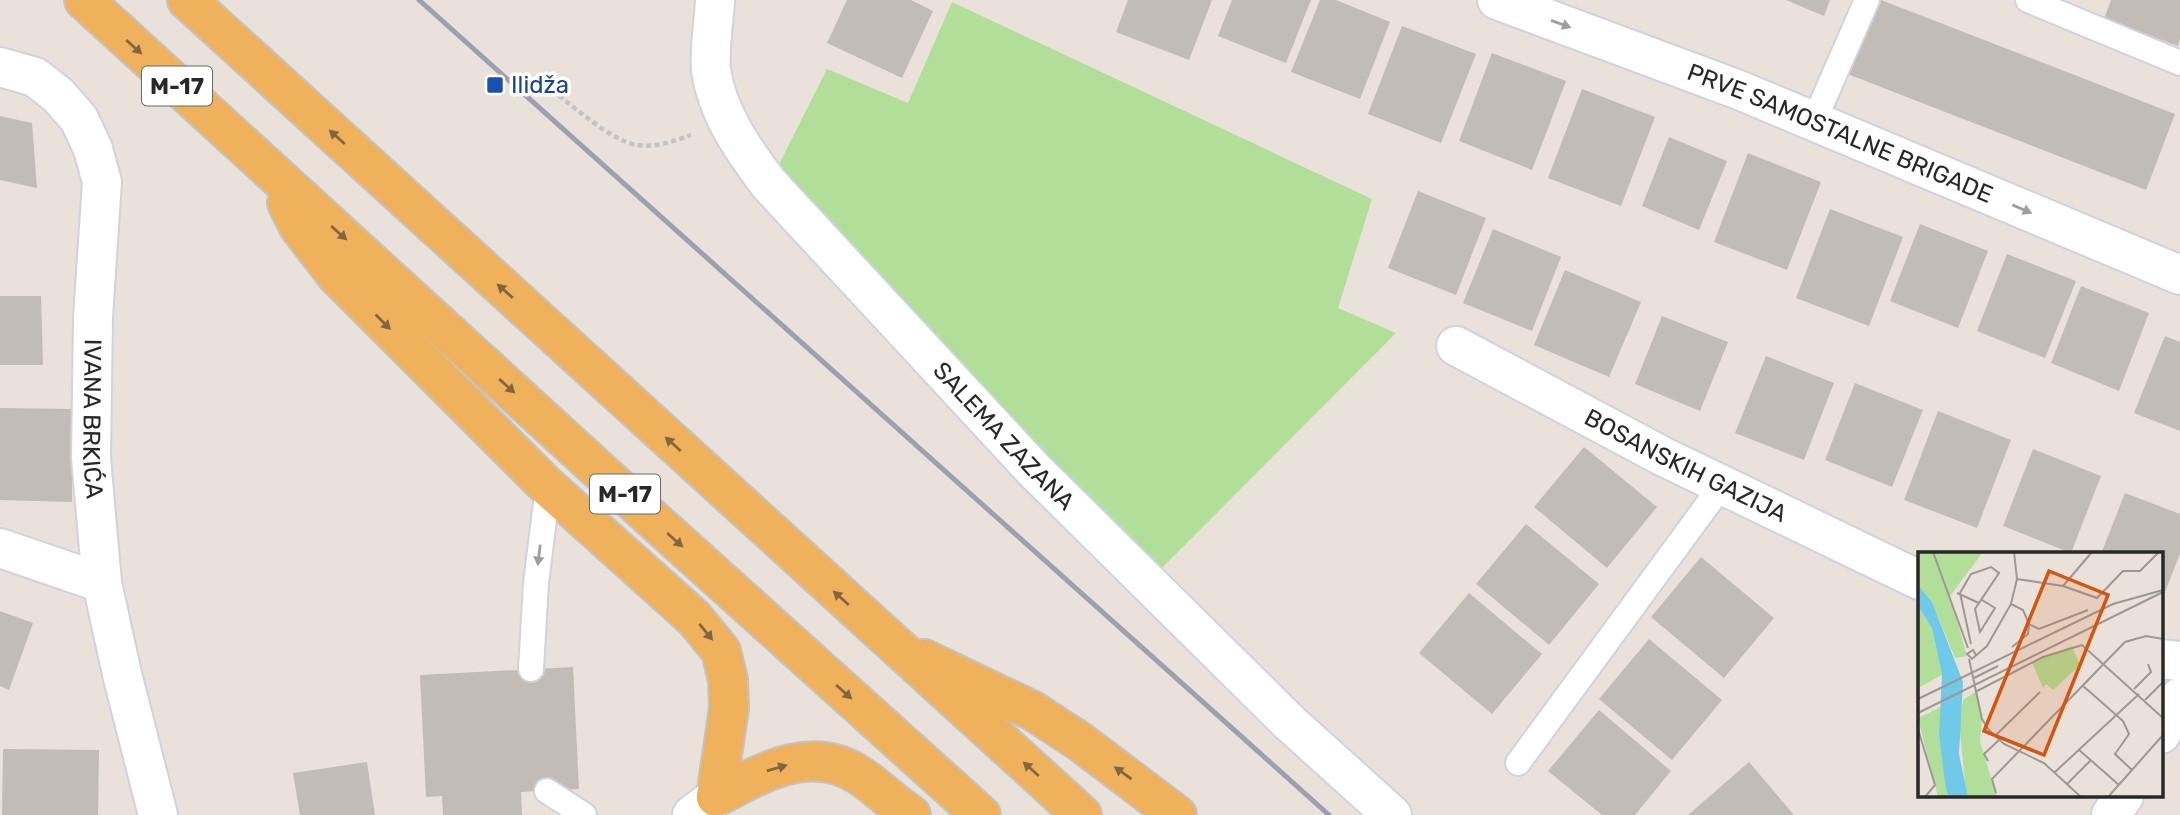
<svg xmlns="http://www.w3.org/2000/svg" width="2180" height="815" font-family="Rubik,sans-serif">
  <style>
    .green { fill: #b1de98 }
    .building { fill: #c2bcb6 }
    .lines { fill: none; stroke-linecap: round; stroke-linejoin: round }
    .service-casing { stroke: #cfd2e0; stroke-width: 28 }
    .minor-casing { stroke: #cfd2e0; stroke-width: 42 }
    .trunk-casing { stroke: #c3c3c3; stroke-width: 42 }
    .path { stroke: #c3c3c3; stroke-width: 4.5; stroke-dasharray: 5 3.5; stroke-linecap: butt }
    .service { stroke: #fff; stroke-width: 24 }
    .minor { stroke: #fff; stroke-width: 38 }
    .trunk { stroke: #f0b15c; stroke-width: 38 }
    .rail { stroke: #9da0b1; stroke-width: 5 }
    .oneway { fill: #9e9e9e }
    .oneway2 { fill: #82663f }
    .transit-dot { fill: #1a4fb4; stroke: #fff; stroke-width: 2.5 }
    .labels { text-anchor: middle; stroke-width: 7; stroke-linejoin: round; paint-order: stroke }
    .shield { fill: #fff; stroke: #686868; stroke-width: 2 }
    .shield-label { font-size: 23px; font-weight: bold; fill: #282828 }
    .transit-label { font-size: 24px; fill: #164399; stroke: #fff; text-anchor: start }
    .street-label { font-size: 24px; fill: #282828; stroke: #fff }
    .inset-road { fill: none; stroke: #9c9893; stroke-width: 2 }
    .view { fill: #d5540f; fill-opacity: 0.15; stroke: #d5540f; stroke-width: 3.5 }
    .inset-edge { fill: none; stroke: #282828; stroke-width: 3.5 }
  </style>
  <rect width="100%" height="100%" fill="#eae2da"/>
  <polygon class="green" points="952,2 1372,199 1338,308 1396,333 1148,582 769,184 827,69 908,103"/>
  <g class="building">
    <polygon points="847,0 911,0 933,11 902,78 827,43"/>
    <polygon points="1128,0 1212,0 1189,60 1116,32"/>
    <polygon points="1232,0 1311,0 1286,63 1218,36"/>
    <polygon points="1320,0 1336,0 1390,22 1360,99 1291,72"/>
    <polygon points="1786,0 1830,0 1824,16"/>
    <polygon points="1873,0 1881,0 2175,114 2146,190 1845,73"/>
    <polygon points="2111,0 2180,0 2180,39 2178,46 2104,19"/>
    <polygon points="1402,26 1476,54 1441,143 1368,114"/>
    <polygon points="1492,53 1566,81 1532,170 1459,141"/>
    <polygon points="1582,89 1655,117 1621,206 1548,178"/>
    <polygon points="0,116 32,123 37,188 0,180"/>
    <polygon points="1669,137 1727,161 1699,230 1642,206"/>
    <polygon points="1748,153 1821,182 1787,270 1714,242"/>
    <polygon points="1418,191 1486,218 1456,295 1388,268"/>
    <polygon points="1830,209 1903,237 1869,326 1796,298"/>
    <polygon points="1920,224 1988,251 1958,328 1890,301"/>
    <polygon points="1493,229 1561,257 1532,331 1463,303"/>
    <polygon points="2007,254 2076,281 2045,358 1977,331"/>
    <polygon points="1565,270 1641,302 1609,377 1534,345"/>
    <polygon points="2081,286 2149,313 2119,391 2051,363"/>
    <polygon points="0,296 41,296 43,365 0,365"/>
    <polygon points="1662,316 1728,342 1700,411 1635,384"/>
    <polygon points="2165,336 2180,342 2180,431 2134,413"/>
    <polygon points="1766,356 1834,383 1804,460 1735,433"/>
    <polygon points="1855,383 1923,410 1892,487 1825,460"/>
    <polygon points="0,408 72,409 72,502 0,500"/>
    <polygon points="1938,411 2011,440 1977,528 1904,500"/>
    <polygon points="1584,447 1657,507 1607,568 1534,507"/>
    <polygon points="2033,449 2101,476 2071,553 2003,526"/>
    <polygon points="2125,493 2180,514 2180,554 2163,597 2161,596 2161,554 2101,554"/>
    <polygon points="1526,524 1599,584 1549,645 1476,584"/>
    <polygon points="1701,557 1774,618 1724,678 1651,617"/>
    <polygon points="1469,593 1542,654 1492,714 1419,653"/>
    <polygon points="0,611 33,623 9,690 0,686"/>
    <polygon points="1649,639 1722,700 1672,760 1599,699"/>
    <polygon points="573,667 579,789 521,792 522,815 443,815 442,796 426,797 420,675"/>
    <polygon points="1599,710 1671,771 1635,815 1602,815 1548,771"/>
    <polygon points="3,749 99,750 98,815 2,815"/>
    <polygon points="367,762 375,815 300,815 293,773"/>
    <polygon points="1749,762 1794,815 1688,815"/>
  </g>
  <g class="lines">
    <g class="service-casing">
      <g id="service">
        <polyline points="2028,0 2180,63"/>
        <polyline points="1814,121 1867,0"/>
        <polyline points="531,669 536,583 548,487"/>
        <polyline points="1518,763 1722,485"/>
        <polyline points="547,791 584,815"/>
      </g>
    </g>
    <g class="minor-casing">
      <g id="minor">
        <path id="s1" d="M715,0C714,22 709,48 711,70C717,113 744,151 769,184L1033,469L1290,723L1392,815"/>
        <path id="s2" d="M1497,0L1739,90L2180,275"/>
        <path id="s3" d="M0,67L35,77L58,95L79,119L93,149L102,182L93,317L91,458L102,583L122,674L158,815"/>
        <path id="s4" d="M1456,346L1662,456L1919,580"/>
        <polyline points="0,548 102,583"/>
        <polyline points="2161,659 2180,661"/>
        <polyline points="2161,734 2180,697"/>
        <polyline points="692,815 716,797"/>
        <polyline points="2111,815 2124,796"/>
      </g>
    </g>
    <g class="trunk-casing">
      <g id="trunk">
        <polyline points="84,0 649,516 981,815"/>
        <polyline points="187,0 1082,815"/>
        <polyline points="287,203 299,227 336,275 548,487 694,618 721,651 728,680 729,708 716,797"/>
        <polyline points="924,659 1033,711 1079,741 1177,815"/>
        <path d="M716,797C760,774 810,743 859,775C877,787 893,803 911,815"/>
      </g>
    </g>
    <path class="path" d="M546,85C567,101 612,142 637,145C656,148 674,141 691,135"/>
    <use href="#service" class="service"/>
    <use href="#minor" class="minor"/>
    <use href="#trunk" class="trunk"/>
    <polyline class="rail" points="419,0 1329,815"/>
  </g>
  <defs><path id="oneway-solid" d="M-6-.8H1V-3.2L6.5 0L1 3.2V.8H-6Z" transform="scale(1.75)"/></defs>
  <g class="oneway">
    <use href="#oneway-solid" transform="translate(1561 24) rotate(20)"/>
    <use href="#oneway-solid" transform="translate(2022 209) rotate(23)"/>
    <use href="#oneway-solid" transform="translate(539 555) rotate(97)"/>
  </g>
  <g class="oneway2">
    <use href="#oneway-solid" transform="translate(134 47) rotate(42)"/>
    <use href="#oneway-solid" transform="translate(337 137) rotate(-138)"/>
    <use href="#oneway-solid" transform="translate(339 233) rotate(42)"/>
    <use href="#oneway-solid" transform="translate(505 291) rotate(-138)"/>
    <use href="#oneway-solid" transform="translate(383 322) rotate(45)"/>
    <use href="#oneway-solid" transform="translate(507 386) rotate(42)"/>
    <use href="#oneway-solid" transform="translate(673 444) rotate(-138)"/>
    <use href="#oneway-solid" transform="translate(675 540) rotate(42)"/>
    <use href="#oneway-solid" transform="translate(841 598) rotate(-138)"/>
    <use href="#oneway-solid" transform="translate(706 632) rotate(51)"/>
    <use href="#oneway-solid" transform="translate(844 692) rotate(42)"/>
    <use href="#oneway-solid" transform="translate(777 768) rotate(-16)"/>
    <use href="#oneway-solid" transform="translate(1031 769) rotate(-138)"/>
    <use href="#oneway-solid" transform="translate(1123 773) rotate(-144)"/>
  </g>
  <rect class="transit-dot" x="486" y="76" width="18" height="18" rx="3.5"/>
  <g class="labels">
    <g class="shield">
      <rect x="142" y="66.5" width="70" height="39" rx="5"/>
      <rect x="590" y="474.5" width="70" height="39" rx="5"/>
    </g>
    <g class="shield-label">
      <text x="177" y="94">M-17</text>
      <text x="625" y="502">M-17</text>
    </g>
    <g class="transit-label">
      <text x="511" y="93">Ilidža</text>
    </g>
    <g class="street-label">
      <text dy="8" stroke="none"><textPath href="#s2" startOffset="368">PRVE SAMOSTALNE BRIGADE</textPath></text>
      <text dy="8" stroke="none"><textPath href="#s3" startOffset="402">IVANA BRKIĆA</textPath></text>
      <text dy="8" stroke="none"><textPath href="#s1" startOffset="544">SALEMA ZAZANA</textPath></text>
      <text dy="8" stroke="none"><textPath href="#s4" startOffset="259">BOSANSKIH GAZIJA</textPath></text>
    </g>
  </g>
  <g transform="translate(1918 552)">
    <rect width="245" height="245" fill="#eae2da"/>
    <path d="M0,0H65L32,44L49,104L37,106L14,50L0,33ZM0,54L14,76L24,123L0,136ZM154,94L162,113L135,138L128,132L125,136L114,110ZM59,139L64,167L62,190L79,245H50L48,240L41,170L45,148ZM25,154L21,183L30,245H20L0,166Z" fill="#b1de98"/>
    <path d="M0,33L14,50L45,130L41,202L50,245H30L27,230L21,183L24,123L14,76L0,54Z" fill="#70c9e8"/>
    <path class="inset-road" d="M15,0L50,96M99,27L145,34L179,46L205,19H222L241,0M145,34L174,0M39,41L61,51M93,52L105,58L111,72M53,92L42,41L53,22L73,15L81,21L57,57L62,80L77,56L64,48M94,95L110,82L111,72L121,77L170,58M58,103L55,98L49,102L54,107L69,94L93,52L99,27L96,0M51,107L64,167L71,178L86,192L126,211L163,245M56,126L80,114M164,133L205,169L211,182L197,202L214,218M216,137L233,120L230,112M59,139L125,105L164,93L245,166M0,147L195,52L245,38M227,148L245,130M0,161L245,40M0,177L17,233L7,245M77,184L122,140M160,197L201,233M70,209L66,202L81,188M137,220L221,142M149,232L173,208M78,241L74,227L207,90L228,84L245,87M190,245L245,183"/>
    <path class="view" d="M131,19L190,43L126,203L66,179Z"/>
    <rect width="245" height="245" class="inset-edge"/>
  </g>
</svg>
